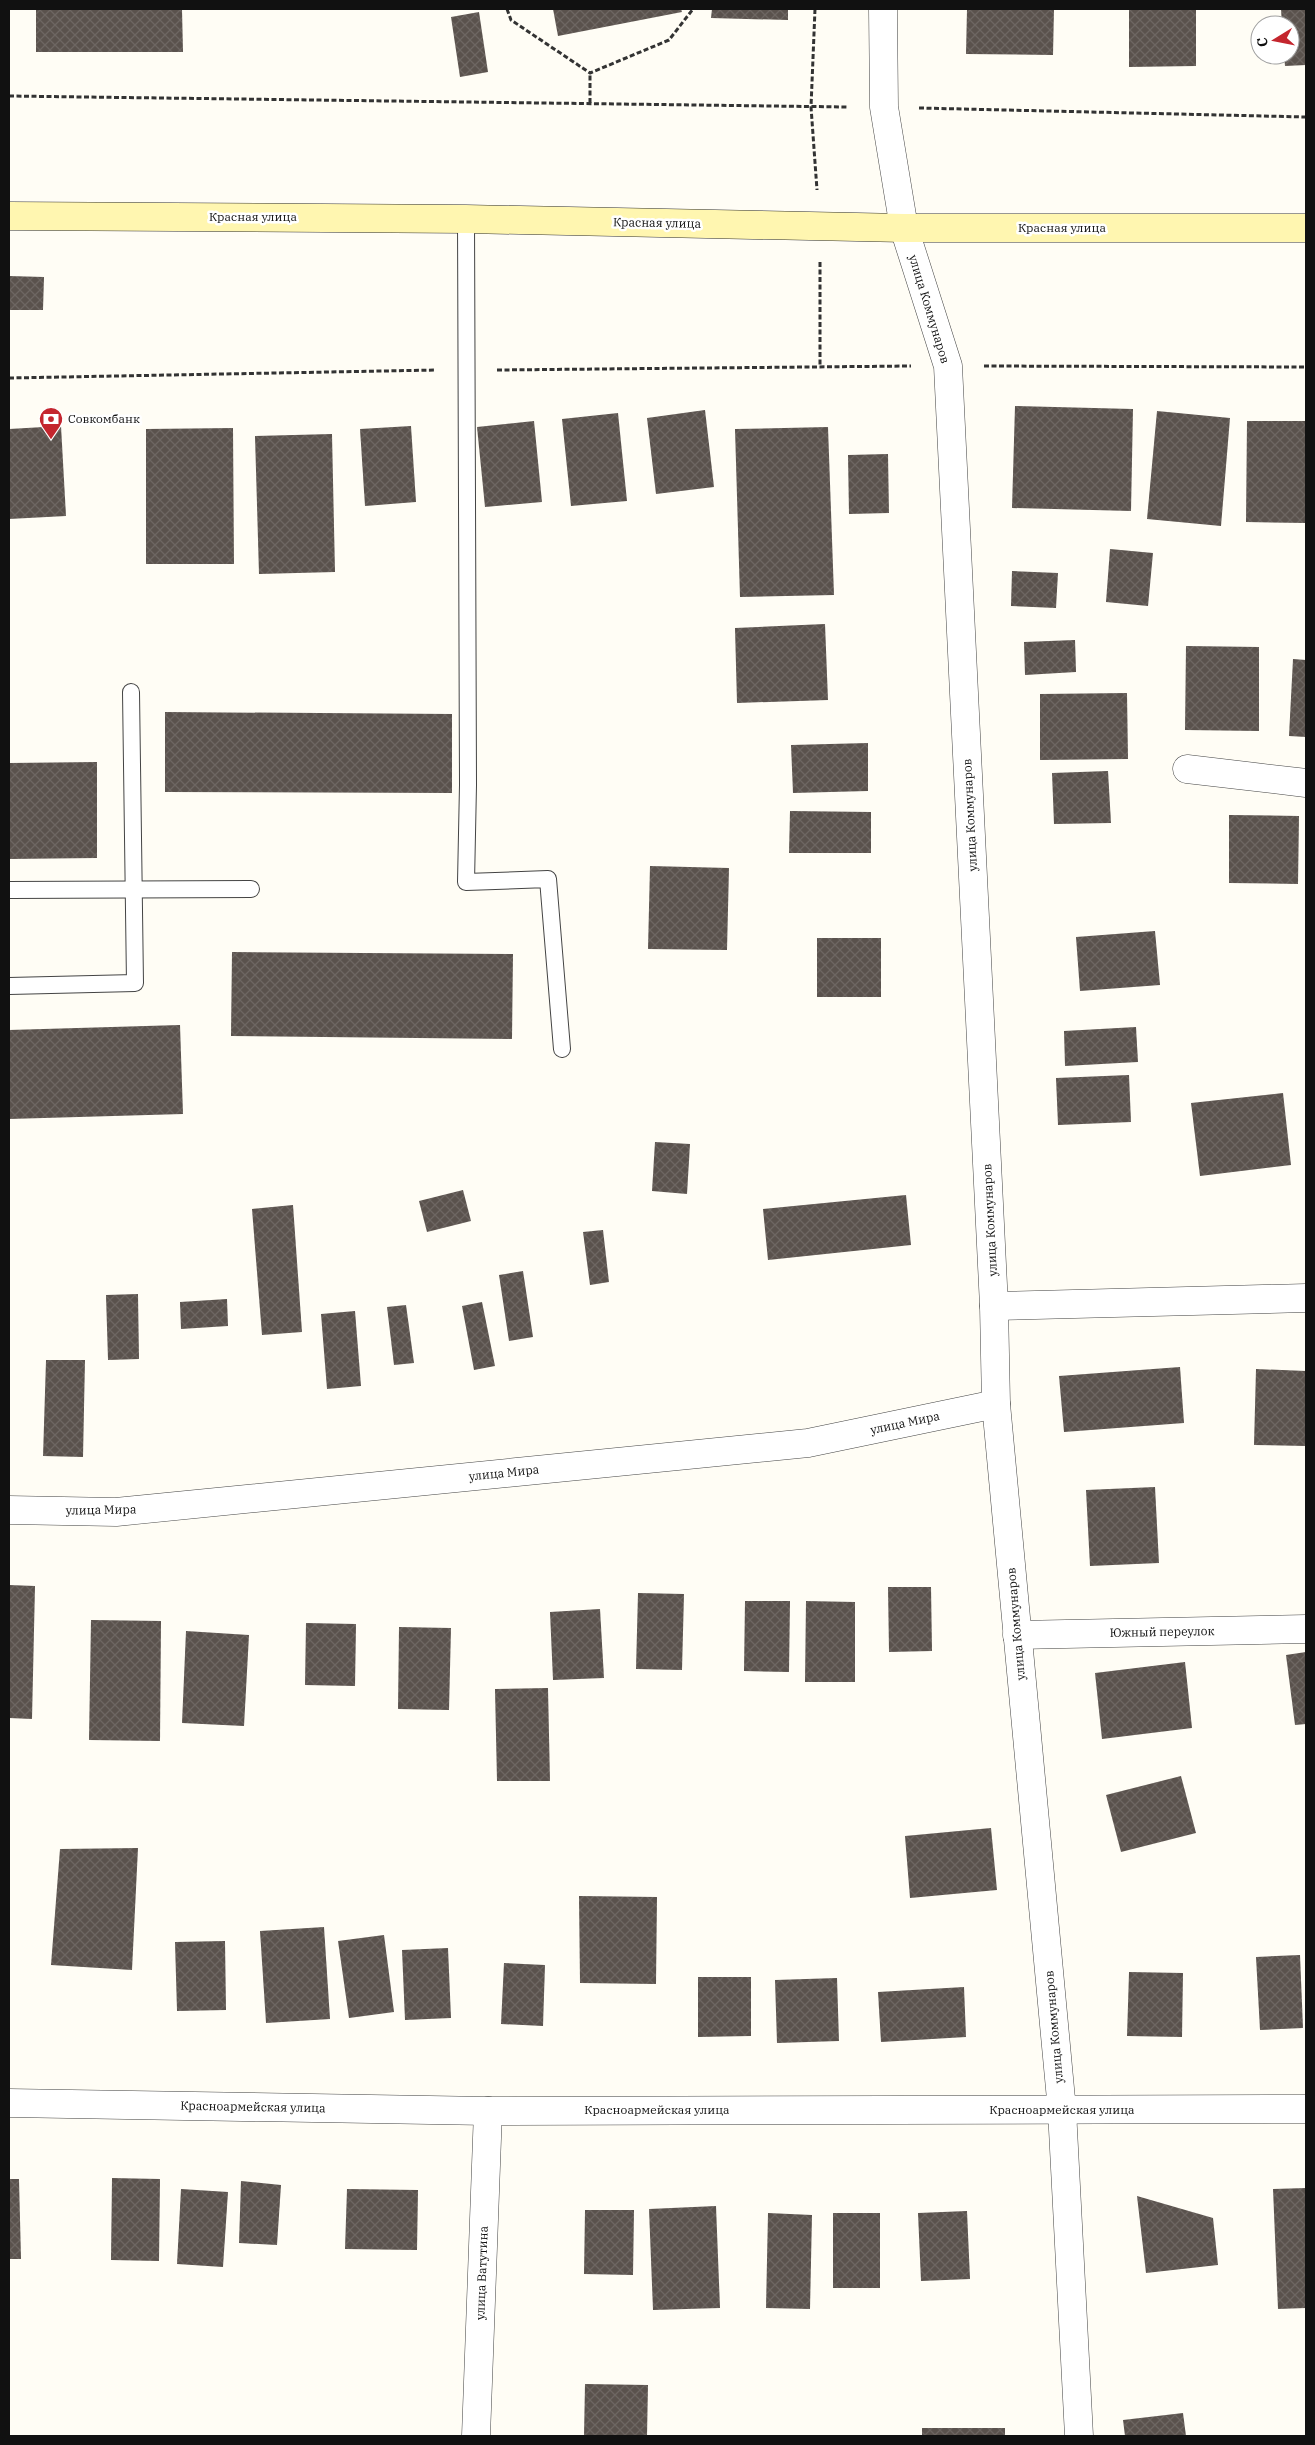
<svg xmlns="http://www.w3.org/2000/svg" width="1315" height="2445" font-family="'IBM Plex Serif',serif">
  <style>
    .building { fill: url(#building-cross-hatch) }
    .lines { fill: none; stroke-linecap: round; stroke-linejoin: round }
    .service-casing { stroke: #444; stroke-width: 18 }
    .minor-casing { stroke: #444; stroke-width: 29 }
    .secondary-casing { stroke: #333; stroke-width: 29 }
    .path { stroke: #333; stroke-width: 3; stroke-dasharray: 5 2.5; stroke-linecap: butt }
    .service { stroke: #fff; stroke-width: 16 }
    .minor { stroke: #fff; stroke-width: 28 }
    .secondary { stroke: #fff6b0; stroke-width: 28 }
    .labels { text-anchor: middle; stroke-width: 5; stroke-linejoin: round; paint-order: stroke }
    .street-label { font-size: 12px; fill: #111; stroke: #fff }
    .poi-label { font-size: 12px; fill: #111; stroke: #fff; text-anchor: start }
  </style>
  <defs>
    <pattern id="building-cross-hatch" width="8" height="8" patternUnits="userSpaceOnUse" patternTransform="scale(1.25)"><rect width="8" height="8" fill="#5a524d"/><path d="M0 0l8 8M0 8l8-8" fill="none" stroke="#6d6662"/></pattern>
  </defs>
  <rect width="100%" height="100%" fill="#fffdf5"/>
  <g class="building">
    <polygon points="36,9 182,9 183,52 36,52"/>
    <polygon points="553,9 681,9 682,12 558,36"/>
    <polygon points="712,9 788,9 788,20 711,18"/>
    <polygon points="967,9 1054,9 1053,55 966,54"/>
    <polygon points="1129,9 1196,9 1196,66 1129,67"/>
    <polygon points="1281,9 1306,9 1306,65 1285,66 1284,55 1290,55 1290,25 1282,25"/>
    <polygon points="479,12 488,72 460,77 451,17"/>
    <polygon points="9,276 44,277 43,310 9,310"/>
    <polygon points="1015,406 1133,409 1131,511 1012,508"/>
    <polygon points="705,410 714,487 656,494 647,418"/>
    <polygon points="1157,411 1230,418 1221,526 1147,519"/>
    <polygon points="618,413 627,501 571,506 562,419"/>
    <polygon points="534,421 542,502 485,507 477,427"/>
    <polygon points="1247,421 1306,421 1306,523 1246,522"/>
    <polygon points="61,426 66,516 9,519 9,429"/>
    <polygon points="411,426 416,502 365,506 360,429"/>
    <polygon points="828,427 834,595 740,597 735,429"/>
    <polygon points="233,428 234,564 146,564 146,429"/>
    <polygon points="332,434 335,572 259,574 255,436"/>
    <polygon points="888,454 889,513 849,514 848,455"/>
    <polygon points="1110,549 1153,553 1148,606 1106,602"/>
    <polygon points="1012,571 1058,573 1056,608 1011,606"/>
    <polygon points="825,624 828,700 737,703 735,628"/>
    <polygon points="1075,640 1076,672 1025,675 1024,642"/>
    <polygon points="1186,646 1259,647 1259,731 1185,730"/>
    <polygon points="1293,659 1306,660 1306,737 1289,736"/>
    <polygon points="1127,693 1128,759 1040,760 1040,694"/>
    <polygon points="165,712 452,714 452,793 165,792"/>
    <polygon points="868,743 868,791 793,793 791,745"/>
    <polygon points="97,762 97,858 9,859 9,763"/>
    <polygon points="1108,771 1111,823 1054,824 1052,773"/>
    <polygon points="790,811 871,812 871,853 789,853"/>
    <polygon points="1229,815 1299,816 1298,884 1229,883"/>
    <polygon points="650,866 729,868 727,950 648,949"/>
    <polygon points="1155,931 1160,985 1080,991 1076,937"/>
    <rect x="817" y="938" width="64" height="59"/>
    <polygon points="232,952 513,954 512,1039 231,1036"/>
    <polygon points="180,1025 183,1114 9,1119 9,1030"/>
    <polygon points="1136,1027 1138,1062 1065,1066 1064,1031"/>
    <polygon points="1129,1075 1131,1122 1058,1125 1056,1078"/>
    <polygon points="1283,1093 1291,1165 1200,1176 1191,1103"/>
    <polygon points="655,1142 690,1144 687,1194 652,1191"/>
    <polygon points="463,1190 471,1221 427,1232 419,1201"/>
    <polygon points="906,1195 911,1245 768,1260 763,1209"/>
    <polygon points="293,1205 302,1332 262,1335 252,1209"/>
    <polygon points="603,1230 609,1282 590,1285 583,1232"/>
    <polygon points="523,1271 533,1337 509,1341 499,1275"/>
    <polygon points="138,1294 139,1359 108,1360 106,1295"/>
    <polygon points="227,1299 228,1326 181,1329 180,1302"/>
    <polygon points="482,1302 495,1366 474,1370 462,1306"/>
    <polygon points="406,1305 414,1363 394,1365 387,1307"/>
    <polygon points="355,1311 361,1386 327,1389 321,1314"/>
    <polygon points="46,1360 85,1360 83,1457 43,1456"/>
    <polygon points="1180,1367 1184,1423 1064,1432 1059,1376"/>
    <polygon points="1256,1369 1306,1371 1306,1446 1254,1445"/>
    <polygon points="1155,1487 1159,1563 1090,1566 1086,1490"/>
    <polygon points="9,1585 35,1586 32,1719 9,1718"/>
    <polygon points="888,1587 931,1587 932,1651 889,1652"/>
    <polygon points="638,1593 684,1594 682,1670 636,1669"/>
    <polygon points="745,1601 790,1601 789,1672 744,1671"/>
    <polygon points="806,1601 855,1602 855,1682 805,1682"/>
    <polygon points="600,1609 604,1678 553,1680 550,1612"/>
    <polygon points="91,1620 161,1621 160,1741 89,1740"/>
    <polygon points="306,1623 356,1624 355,1686 305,1685"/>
    <polygon points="399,1627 451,1628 449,1710 398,1709"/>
    <polygon points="186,1631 249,1635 244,1726 182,1723"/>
    <polygon points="1306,1652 1306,1724 1295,1725 1286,1655"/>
    <polygon points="1185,1662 1192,1728 1102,1739 1095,1673"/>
    <polygon points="548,1688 550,1781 497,1781 495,1689"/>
    <polygon points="1181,1776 1196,1833 1121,1852 1106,1795"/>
    <polygon points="991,1828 997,1890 910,1898 905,1836"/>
    <polygon points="138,1848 132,1970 51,1965 60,1849"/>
    <polygon points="579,1896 657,1897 656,1984 580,1983"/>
    <polygon points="324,1927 330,2019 266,2023 260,1931"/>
    <polygon points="384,1935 394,2012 349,2018 338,1941"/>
    <polygon points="225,1941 226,2010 177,2011 175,1942"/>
    <polygon points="448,1948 451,2018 405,2020 402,1950"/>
    <polygon points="1300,1955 1303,2028 1260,2030 1256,1957"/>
    <polygon points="504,1963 545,1965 543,2026 501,2024"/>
    <polygon points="1129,1972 1183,1973 1182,2037 1127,2036"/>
    <polygon points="698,1977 751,1977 751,2036 698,2037"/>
    <polygon points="837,1978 839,2041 777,2043 775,1980"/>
    <polygon points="964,1987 966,2037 881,2042 878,1992"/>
    <polygon points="112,2178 160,2179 159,2261 111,2260"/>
    <polygon points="9,2179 19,2179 21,2259 9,2259"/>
    <polygon points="241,2181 281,2185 277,2245 239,2243"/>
    <polygon points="1306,2188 1306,2308 1278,2309 1273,2189"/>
    <polygon points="181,2189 228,2192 223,2267 177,2264"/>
    <polygon points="347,2189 418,2190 417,2250 345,2249"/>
    <polygon points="1137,2196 1213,2218 1218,2265 1146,2273"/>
    <polygon points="716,2206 720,2308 653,2310 649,2209"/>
    <polygon points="585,2210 634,2210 633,2275 584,2274"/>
    <polygon points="967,2211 970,2279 921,2281 918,2213"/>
    <polygon points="768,2213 812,2215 810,2309 766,2308"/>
    <rect x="833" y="2213" width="47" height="75"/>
    <polygon points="585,2384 648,2385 647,2436 584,2436"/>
    <polygon points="1183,2413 1186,2436 1125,2436 1123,2420"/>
    <rect x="922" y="2428" width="83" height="8"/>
  </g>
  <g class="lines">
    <g class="service-casing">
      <g id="service">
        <polyline points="466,219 468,785 466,882 548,879 562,1049"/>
        <polyline points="9,890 251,889"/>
        <polyline points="9,986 135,983 131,692"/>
      </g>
    </g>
    <g class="minor-casing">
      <g id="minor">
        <polyline points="883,9 884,107 904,228 948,366 994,1306 996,1404 1062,2110 1079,2436"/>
        <polyline points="1187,769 1306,783"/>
        <polyline points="994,1306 1306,1298"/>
        <polyline points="9,1510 116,1512 808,1443 996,1404"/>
        <polyline points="1017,1635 1306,1629"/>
        <polyline points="9,2103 488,2111 1306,2109"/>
        <polyline points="476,2436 488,2111"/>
      </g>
    </g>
    <g class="secondary-casing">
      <polyline id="secondary" points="9,216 466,219 904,228 1306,228"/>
    </g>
    <g class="path">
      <polyline points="507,9 511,20 590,73 669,40 693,9"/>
      <polyline points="815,9 811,107 817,190"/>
      <polyline points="9,96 848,107"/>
      <polyline points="590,103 590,73"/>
      <polyline points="919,108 1306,117"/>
      <polyline points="820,262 820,367"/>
      <polyline points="984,366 1306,367"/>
      <polyline points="497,370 911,366"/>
      <polyline points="9,378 436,370"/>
    </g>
    <use href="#service" class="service"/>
    <use href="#minor" class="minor"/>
    <use href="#secondary" class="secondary"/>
  </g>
  <defs>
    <g id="bank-pin" transform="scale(1.25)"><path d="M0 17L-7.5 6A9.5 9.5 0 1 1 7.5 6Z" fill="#c4262e" stroke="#fff"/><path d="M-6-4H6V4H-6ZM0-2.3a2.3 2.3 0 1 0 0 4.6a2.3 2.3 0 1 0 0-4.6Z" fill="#fff"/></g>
  </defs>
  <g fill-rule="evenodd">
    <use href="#bank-pin" x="51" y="419"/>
  </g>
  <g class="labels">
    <g class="street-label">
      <text x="253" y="221">Красная улица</text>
      <text transform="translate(657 223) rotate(1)" y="4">Красная улица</text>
      <text x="1062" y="232">Красная улица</text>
      <text transform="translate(929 309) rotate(73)" y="4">улица Коммунаров</text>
      <text transform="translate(970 815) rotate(-93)" y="4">улица Коммунаров</text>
      <text transform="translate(990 1220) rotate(-93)" y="4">улица Коммунаров</text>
      <text transform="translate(905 1423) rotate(-12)" y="4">улица Мира</text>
      <text transform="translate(504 1473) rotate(-6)" y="4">улица Мира</text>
      <text transform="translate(101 1510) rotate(-1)" y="4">улица Мира</text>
      <text transform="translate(1016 1624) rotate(-95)" y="4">улица Коммунаров</text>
      <text transform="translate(1162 1632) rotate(-1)" y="4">Южный переулок</text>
      <text transform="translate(1054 2027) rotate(-95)" y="4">улица Коммунаров</text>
      <text transform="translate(253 2107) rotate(1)" y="4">Красноармейская улица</text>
      <text x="657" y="2114">Красноармейская улица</text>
      <text x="1062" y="2114">Красноармейская улица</text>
      <text transform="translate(482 2273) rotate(-88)" y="4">улица Ватутина</text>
    </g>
    <g class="poi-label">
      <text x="68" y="423">Совкомбанк</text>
    </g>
  </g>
  <rect width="1315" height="2445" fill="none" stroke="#111111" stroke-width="20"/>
  <g transform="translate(1275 40) rotate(260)"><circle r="24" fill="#ffffff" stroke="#a0a0a0"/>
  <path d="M0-4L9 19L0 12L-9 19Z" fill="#c4262e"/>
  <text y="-8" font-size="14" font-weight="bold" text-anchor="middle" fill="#111111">С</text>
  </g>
</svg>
